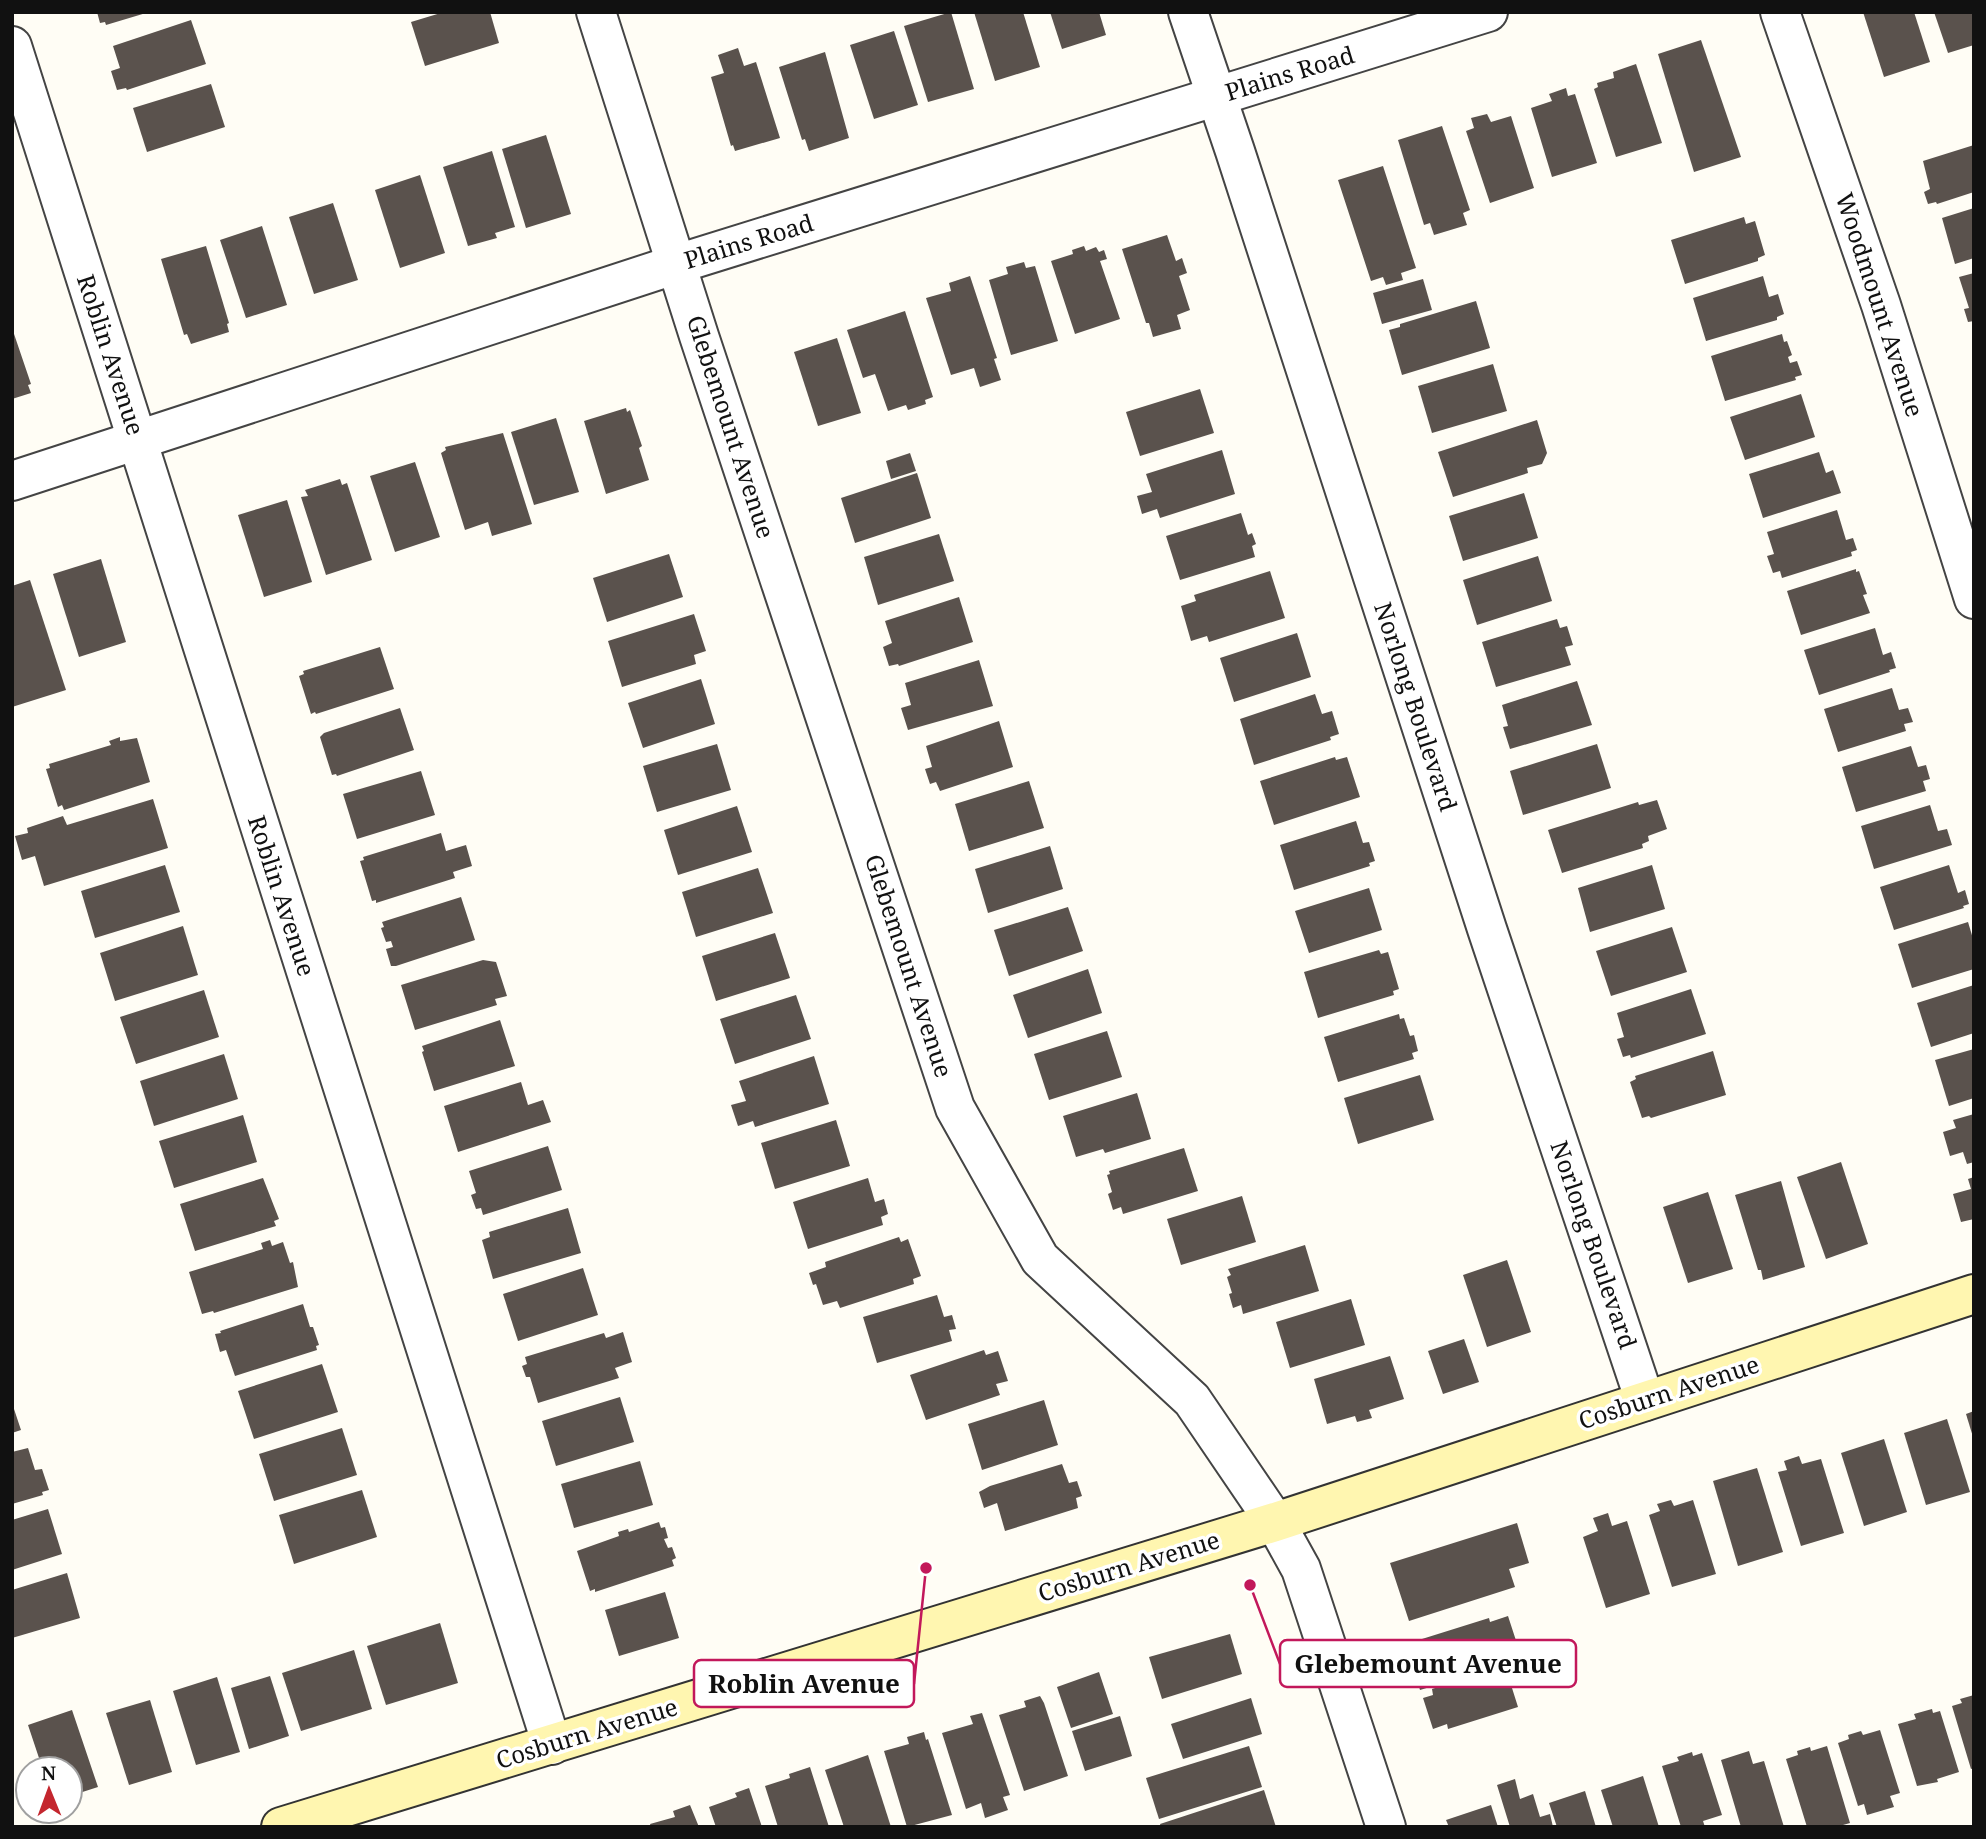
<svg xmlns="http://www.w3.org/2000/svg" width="1986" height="1839" font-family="'Noto Serif',serif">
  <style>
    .building { fill: #5a524d }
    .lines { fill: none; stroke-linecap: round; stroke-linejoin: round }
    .street-casing { stroke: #444; stroke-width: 42 }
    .secondary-casing { stroke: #333; stroke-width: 42 }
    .street { stroke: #fff; stroke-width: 38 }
    .secondary { stroke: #fff6b0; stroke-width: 38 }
    .labels { text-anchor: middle; stroke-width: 7; stroke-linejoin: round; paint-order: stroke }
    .street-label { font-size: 24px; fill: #111; stroke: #fff }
    .leader { fill: none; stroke: #c2185b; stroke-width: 2.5 }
    .callout-dot { fill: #c2185b; stroke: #fff; stroke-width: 2.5 }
    .callout { fill: #fff; stroke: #c2185b; stroke-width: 2.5 }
    .callout-label { font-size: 26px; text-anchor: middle; font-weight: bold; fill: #111 }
  </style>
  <rect width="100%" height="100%" fill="#fffdf5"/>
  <g class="building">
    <polygon points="97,12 145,12 146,13 106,25 105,22 100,23"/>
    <polygon points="444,12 490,12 499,43 425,66 411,22"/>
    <polygon points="951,12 974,89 928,102 904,26"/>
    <polygon points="974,12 1023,12 1040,67 995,81"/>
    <polygon points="1050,12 1099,12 1106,35 1062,49"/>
    <polygon points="1863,12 1914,12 1930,62 1884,77"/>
    <polygon points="1934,12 1974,12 1974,45 1948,53"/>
    <polygon points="191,20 206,64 127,90 126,88 117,90 111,71 120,68 113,46"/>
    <polygon points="894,31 918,105 874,119 850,45"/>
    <polygon points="1701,40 1741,157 1694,172 1658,54"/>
    <polygon points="738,48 744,66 756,62 780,138 735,151 733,145 731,146 711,77 724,73 718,55"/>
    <polygon points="825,52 849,138 809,151 805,139 802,140 779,67"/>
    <polygon points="1636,64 1662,143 1616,157 1594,89 1598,87 1597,83 1614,78 1613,72"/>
    <polygon points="211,84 225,127 147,152 133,108"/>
    <polygon points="1566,88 1568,96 1575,94 1597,163 1552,177 1531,108 1552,101 1549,94"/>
    <polygon points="1487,114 1491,122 1511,116 1534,188 1490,203 1466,131 1474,128 1471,118"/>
    <polygon points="1442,126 1470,210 1463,213 1467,225 1434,235 1430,223 1424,225 1398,140"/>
    <polygon points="546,135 571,214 526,228 502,149"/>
    <polygon points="1974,145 1974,192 1937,204 1936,202 1928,204 1924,192 1930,189 1923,161"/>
    <polygon points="492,151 515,227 495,233 497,238 468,246 443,167"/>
    <polygon points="1383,166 1416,268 1401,273 1403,280 1386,285 1383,277 1371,281 1338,180"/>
    <polygon points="420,175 445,253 400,268 375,190"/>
    <polygon points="333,203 358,280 314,294 289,217"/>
    <polygon points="1974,208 1974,258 1955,264 1942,218"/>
    <polygon points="1744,217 1746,224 1755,221 1765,255 1758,258 1758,261 1685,284 1671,240"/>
    <polygon points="262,226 287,305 246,318 220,240"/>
    <polygon points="1167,235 1176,261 1182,258 1187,273 1179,276 1190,310 1177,315 1181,329 1153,337 1149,323 1146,323 1122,249"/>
    <polygon points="206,246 229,323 227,324 229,332 191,344 187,334 184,335 161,259"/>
    <polygon points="1084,246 1086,251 1096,247 1099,252 1104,250 1107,259 1100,261 1120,319 1075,334 1051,261 1073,254 1072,250"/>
    <polygon points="1024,262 1026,268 1035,266 1058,341 1011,355 989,280 1008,274 1006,267"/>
    <polygon points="1974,273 1974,321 1968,322 1964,309 1969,308 1959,277"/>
    <polygon points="970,276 997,358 994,359 1001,380 980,387 974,368 951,375 926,298 951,291 949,283"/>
    <polygon points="1763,276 1769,297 1778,294 1784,314 1777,317 1777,320 1706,341 1693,298"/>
    <polygon points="1423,279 1432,310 1382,324 1373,293"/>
    <polygon points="1476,301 1490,348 1402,375 1389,330 1400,327 1400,324"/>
    <polygon points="905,311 933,397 925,400 926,404 908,410 906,405 888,411 875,374 863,378 847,330"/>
    <polygon points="12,328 31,384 28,385 31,393 12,399"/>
    <polygon points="1782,334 1784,342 1787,341 1792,355 1788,357 1790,363 1797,361 1802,375 1795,377 1796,380 1725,401 1711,356"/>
    <polygon points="837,338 861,413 818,426 794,352"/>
    <polygon points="1493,364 1507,411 1432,433 1418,386"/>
    <polygon points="1200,389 1214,433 1140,456 1126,412"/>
    <polygon points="1801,394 1815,437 1745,460 1730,417"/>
    <polygon points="626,408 627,412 630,410 642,446 639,448 649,480 606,494 584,421"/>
    <polygon points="556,418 579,492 534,505 511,432"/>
    <polygon points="1537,420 1547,453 1542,464 1527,468 1528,473 1453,497 1438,452"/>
    <polygon points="503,433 532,524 492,536 488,522 465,530 441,453 446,450 445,447"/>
    <polygon points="1222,450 1235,494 1160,518 1157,509 1142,514 1137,496 1152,492 1146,474"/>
    <polygon points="1819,452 1826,473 1833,470 1841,493 1763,518 1749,474"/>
    <polygon points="910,453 916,471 891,479 886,461"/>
    <polygon points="415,462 440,537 395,552 370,476"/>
    <polygon points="917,473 931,518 855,543 841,498"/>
    <polygon points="340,479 342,485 347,483 372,560 326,575 301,497 308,496 305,490"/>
    <polygon points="1524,493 1538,538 1463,561 1449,516"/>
    <polygon points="287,500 312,582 264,597 238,515"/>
    <polygon points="1837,510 1846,540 1853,538 1857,550 1851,552 1852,556 1782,578 1780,571 1773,573 1767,556 1774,554 1767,532"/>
    <polygon points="1241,513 1248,535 1252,533 1256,544 1252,546 1255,557 1180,580 1166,536"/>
    <polygon points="939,534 954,581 878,605 864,557"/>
    <polygon points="669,554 683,597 607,622 593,578"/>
    <polygon points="1538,556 1552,601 1477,625 1463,580"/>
    <polygon points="101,559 126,642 79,657 53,574"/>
    <polygon points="1856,569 1856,572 1859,571 1867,594 1863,595 1870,613 1801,635 1787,591"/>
    <polygon points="1270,571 1285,618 1209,642 1207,636 1191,641 1181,606 1196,601 1194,595"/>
    <polygon points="30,580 66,690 12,707 12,586"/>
    <polygon points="959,597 973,642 899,666 898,664 889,666 883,647 892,643 885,621"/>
    <polygon points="694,614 706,651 694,655 696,664 622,687 608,641"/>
    <polygon points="1557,619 1560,628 1567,626 1573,645 1565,647 1571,665 1496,687 1482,642"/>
    <polygon points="1875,628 1883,655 1891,652 1896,668 1889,670 1890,672 1819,695 1804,650"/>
    <polygon points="1297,633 1311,677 1234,702 1220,658"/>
    <polygon points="380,647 394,689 316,714 315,712 311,714 299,676 304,674 303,671"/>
    <polygon points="979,660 993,706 908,730 901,708 911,705 905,683"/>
    <polygon points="701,679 715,724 643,748 628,703"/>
    <polygon points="1577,681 1592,725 1510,749 1503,727 1508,726 1502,705"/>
    <polygon points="1892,688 1899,710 1908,708 1913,722 1904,724 1906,731 1838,752 1824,709"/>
    <polygon points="1315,694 1322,714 1332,711 1339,734 1330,737 1331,740 1254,765 1240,719"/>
    <polygon points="400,708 414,750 337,776 336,774 332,775 320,737 324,733"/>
    <polygon points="999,721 1013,767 940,791 936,782 930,784 925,769 932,767 926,746"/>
    <polygon points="120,737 120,741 137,738 150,782 64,810 62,805 58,807 46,769 50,768 49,764 111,745 109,741"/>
    <polygon points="717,744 731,790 657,812 643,766"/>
    <polygon points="1597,744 1611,788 1523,815 1510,771"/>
    <polygon points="1911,746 1918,767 1926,765 1930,779 1923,781 1926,791 1856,812 1842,767"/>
    <polygon points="1335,757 1336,760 1347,757 1360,797 1274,825 1260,781"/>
    <polygon points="421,771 435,815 357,839 343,794"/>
    <polygon points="1029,781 1044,828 969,851 955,804"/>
    <polygon points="153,799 168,848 44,886 35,856 22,860 15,836 28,833 27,828 63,816 67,825"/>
    <polygon points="1657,800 1667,829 1648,836 1649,841 1642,844 1643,848 1562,873 1548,830 1638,802 1639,805"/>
    <polygon points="1930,805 1938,831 1947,829 1952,845 1874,869 1861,826"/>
    <polygon points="737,806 752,852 678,875 664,830"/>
    <polygon points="1356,821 1363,843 1369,842 1375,861 1369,863 1370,866 1294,890 1280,845"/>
    <polygon points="441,833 446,851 466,845 472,866 453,872 455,878 376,903 376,900 372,901 360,861 364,860 363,857"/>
    <polygon points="1050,846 1063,889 988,913 975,869"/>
    <polygon points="165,865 180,912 95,938 81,891"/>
    <polygon points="1652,865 1665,909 1590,932 1578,888"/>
    <polygon points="1949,865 1958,893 1965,890 1969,904 1963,906 1964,908 1894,930 1880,887"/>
    <polygon points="758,868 773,913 696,937 682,892"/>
    <polygon points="1369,888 1382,930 1309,953 1295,911"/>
    <polygon points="461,897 475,940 396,966 391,966 386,949 393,947 391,941 386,942 381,928 384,927 382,922"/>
    <polygon points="1068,907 1083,951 1009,976 994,930"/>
    <polygon points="1968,922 1974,942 1974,969 1912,988 1898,944"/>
    <polygon points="183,926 198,975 115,1001 100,953"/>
    <polygon points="1672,927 1687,972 1611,996 1596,951"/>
    <polygon points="775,933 790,978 716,1001 702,956"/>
    <polygon points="1379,950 1381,954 1388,952 1399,989 1393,991 1394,995 1318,1018 1304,972"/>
    <polygon points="483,960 496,962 507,996 495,999 497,1005 415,1030 401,985"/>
    <polygon points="1088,969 1102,1013 1028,1038 1013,995"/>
    <polygon points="1974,985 1974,1033 1931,1047 1917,1003"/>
    <polygon points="1691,989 1706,1034 1631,1058 1630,1055 1623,1057 1617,1039 1624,1037 1617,1013"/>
    <polygon points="204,990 219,1037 136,1064 120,1017"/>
    <polygon points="796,995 811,1039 735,1064 720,1019"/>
    <polygon points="1399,1014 1400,1019 1404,1018 1410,1036 1414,1035 1418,1051 1412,1053 1414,1059 1338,1082 1324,1037"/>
    <polygon points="500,1020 515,1066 434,1091 422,1052 424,1051 422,1046"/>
    <polygon points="1107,1031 1122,1077 1049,1100 1034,1054"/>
    <polygon points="1974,1049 1974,1098 1949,1106 1935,1060"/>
    <polygon points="1713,1051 1726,1095 1651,1118 1649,1116 1642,1118 1630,1082 1636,1079 1635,1076"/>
    <polygon points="224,1054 238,1099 154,1126 140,1081"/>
    <polygon points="814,1056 829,1104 755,1127 753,1121 738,1126 731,1105 746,1101 739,1081"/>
    <polygon points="1420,1075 1434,1120 1358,1144 1344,1098"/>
    <polygon points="521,1082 528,1105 543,1100 551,1122 458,1152 444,1106"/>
    <polygon points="1137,1093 1151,1139 1105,1153 1103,1149 1076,1157 1063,1116"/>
    <polygon points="1974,1114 1974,1162 1967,1164 1963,1152 1950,1156 1943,1132 1956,1128 1953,1120"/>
    <polygon points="243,1115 257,1162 174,1188 159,1141"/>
    <polygon points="836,1120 850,1166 775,1189 761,1143"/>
    <polygon points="548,1146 562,1190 483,1215 481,1208 476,1209 471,1195 476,1193 469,1171"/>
    <polygon points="1184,1148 1198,1191 1123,1214 1121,1207 1113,1210 1108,1194 1112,1192 1107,1175 1110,1174 1109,1171"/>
    <polygon points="1841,1162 1868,1244 1826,1259 1797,1177"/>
    <polygon points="1974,1177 1974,1219 1961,1222 1953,1194 1971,1189 1968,1179"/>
    <polygon points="263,1178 279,1219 274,1221 276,1226 195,1251 180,1204"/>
    <polygon points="868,1178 875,1202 884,1199 888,1214 881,1217 883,1225 808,1249 793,1202"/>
    <polygon points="1781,1181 1805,1267 1763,1280 1761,1270 1758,1270 1735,1195"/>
    <polygon points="1708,1192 1733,1269 1688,1283 1663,1207"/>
    <polygon points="1242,1196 1256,1242 1181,1265 1167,1219"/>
    <polygon points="568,1208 581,1253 493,1279 482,1240 490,1237 489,1232"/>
    <polygon points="899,1237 901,1242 908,1239 921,1276 913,1279 914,1284 840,1308 837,1301 823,1305 816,1284 813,1285 809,1273 826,1267 825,1262"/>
    <polygon points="270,1240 272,1246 283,1242 290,1263 293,1262 298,1287 214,1313 213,1311 202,1314 189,1272 263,1249 261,1243"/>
    <polygon points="1305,1245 1319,1291 1243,1314 1241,1305 1233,1308 1229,1294 1232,1293 1227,1277 1231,1275 1228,1269"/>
    <polygon points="1507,1260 1531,1332 1487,1347 1463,1275"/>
    <polygon points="583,1268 598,1315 518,1341 503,1294"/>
    <polygon points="937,1295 944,1317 952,1315 956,1329 949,1330 952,1341 877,1363 863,1317"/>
    <polygon points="1351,1299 1365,1345 1290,1368 1276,1322"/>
    <polygon points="303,1304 310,1327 313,1327 319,1345 316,1346 317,1350 235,1376 226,1350 220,1352 215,1334 221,1333 220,1331"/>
    <polygon points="623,1332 632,1362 615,1368 619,1378 538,1403 530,1377 526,1377 522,1366 527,1364 525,1357 604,1333 606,1338"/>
    <polygon points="1464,1339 1479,1382 1443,1394 1428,1351"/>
    <polygon points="984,1350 986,1355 998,1351 1008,1381 996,1384 1000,1395 926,1420 910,1375"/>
    <polygon points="1390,1356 1404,1399 1369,1410 1372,1418 1357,1422 1355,1416 1327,1424 1314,1379"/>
    <polygon points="322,1364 338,1412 254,1439 238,1391"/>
    <polygon points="620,1397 634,1442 556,1466 542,1421"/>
    <polygon points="1044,1400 1058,1445 982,1470 968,1424"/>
    <polygon points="12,1403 21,1430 12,1433"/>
    <polygon points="1974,1411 1974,1437 1973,1437 1966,1414"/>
    <polygon points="1947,1419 1970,1492 1926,1505 1904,1433"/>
    <polygon points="342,1428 357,1475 274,1501 259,1454"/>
    <polygon points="1884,1439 1907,1512 1864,1526 1841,1453"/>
    <polygon points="28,1448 35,1470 42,1469 49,1490 42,1492 43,1495 12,1504 12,1452"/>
    <polygon points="1799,1456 1802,1464 1821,1459 1844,1533 1801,1546 1778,1472 1787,1470 1784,1461"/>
    <polygon points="640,1461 653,1505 574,1528 561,1484"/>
    <polygon points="1062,1464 1069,1483 1077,1481 1082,1496 1076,1498 1078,1508 1005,1531 997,1503 984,1508 979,1492 990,1486"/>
    <polygon points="1757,1468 1783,1552 1738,1566 1713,1481"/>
    <polygon points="362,1490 377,1537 294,1564 279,1515"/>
    <polygon points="1671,1500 1674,1506 1693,1500 1716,1574 1672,1587 1649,1515 1660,1511 1657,1504"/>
    <polygon points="48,1509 62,1554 12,1570 12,1520"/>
    <polygon points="1608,1513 1612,1526 1627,1521 1650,1594 1606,1608 1583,1537 1598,1531 1593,1518"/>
    <polygon points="659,1522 661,1528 665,1527 668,1538 664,1539 668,1548 672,1547 676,1558 672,1560 674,1566 595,1592 595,1589 590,1591 577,1551 619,1536 618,1532 628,1529 629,1532"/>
    <polygon points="1517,1523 1529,1563 1509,1569 1515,1587 1409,1621 1390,1563"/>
    <polygon points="67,1573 80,1618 12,1638 12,1590"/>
    <polygon points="665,1592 679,1638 619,1656 605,1610"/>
    <polygon points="1508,1616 1522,1659 1420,1690 1406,1644 1489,1618 1490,1622"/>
    <polygon points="440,1623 458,1683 386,1705 367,1646"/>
    <polygon points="1230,1634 1242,1674 1162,1699 1149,1657"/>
    <polygon points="354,1650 372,1709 301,1731 282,1673"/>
    <polygon points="1506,1669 1518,1707 1448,1729 1447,1724 1433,1729 1423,1698 1433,1695 1432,1689 1481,1673 1482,1676"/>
    <polygon points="1099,1672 1113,1714 1071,1728 1057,1687"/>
    <polygon points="270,1676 289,1736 249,1749 231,1688"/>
    <polygon points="217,1677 240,1752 196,1765 173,1691"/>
    <polygon points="1974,1695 1974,1768 1971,1769 1952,1706 1962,1703 1960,1699"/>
    <polygon points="1040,1696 1044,1703 1068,1776 1024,1791 999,1715 1026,1707 1024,1701"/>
    <polygon points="1251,1698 1262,1734 1183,1759 1171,1724"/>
    <polygon points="150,1700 172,1772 129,1785 106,1713"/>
    <polygon points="1932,1709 1933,1713 1940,1711 1959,1772 1937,1779 1938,1782 1917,1786 1898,1724 1916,1719 1914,1714"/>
    <polygon points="72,1710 98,1787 70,1796 70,1769 39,1769 36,1760 39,1758 28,1725"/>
    <polygon points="982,1713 1010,1795 1003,1797 1008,1810 985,1818 981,1803 966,1809 942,1733 973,1724 970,1716"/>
    <polygon points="1120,1716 1132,1756 1085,1771 1072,1731"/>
    <polygon points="1880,1730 1900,1793 1890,1796 1894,1807 1867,1815 1864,1804 1858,1806 1838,1743 1849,1739 1848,1735 1861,1731 1863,1735"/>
    <polygon points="924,1732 926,1740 928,1739 952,1815 907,1827 884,1751 909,1744 907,1737"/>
    <polygon points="1249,1746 1262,1787 1159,1819 1146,1778"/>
    <polygon points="1827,1746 1850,1823 1836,1827 1807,1827 1786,1759 1798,1755 1797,1751 1810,1747 1811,1751"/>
    <polygon points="1749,1751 1753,1764 1764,1761 1784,1827 1741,1827 1721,1760"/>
    <polygon points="1692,1752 1693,1756 1702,1753 1722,1815 1703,1821 1705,1827 1681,1827 1662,1766 1679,1761 1677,1757"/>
    <polygon points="868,1755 891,1827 844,1827 825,1770"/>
    <polygon points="810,1767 829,1827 778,1827 765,1786 790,1778 789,1774"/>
    <polygon points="1643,1776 1659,1827 1613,1827 1601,1790"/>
    <polygon points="1515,1779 1520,1799 1533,1794 1540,1817 1550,1814 1553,1827 1510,1827 1497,1785"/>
    <polygon points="749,1788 762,1827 716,1827 709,1807 737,1797 735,1793"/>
    <polygon points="1264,1790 1276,1827 1161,1827 1160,1824"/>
    <polygon points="1585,1791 1596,1827 1557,1827 1549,1803"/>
    <polygon points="690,1805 699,1827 651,1827 650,1824 675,1817 673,1811"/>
    <polygon points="1491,1805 1498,1827 1449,1827 1446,1820"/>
  </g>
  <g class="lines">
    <g class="street-casing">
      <g id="street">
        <polyline points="596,12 699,336 955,1108 1040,1259 1192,1400 1275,1522 1301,1569 1386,1827"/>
        <polyline points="1188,12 1235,151 1487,929 1645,1401"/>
        <polyline points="1780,12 1881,305 1974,599"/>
        <polyline points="12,46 552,1745"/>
        <polyline points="12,481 677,264 1488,12"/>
      </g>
    </g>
    <g class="secondary-casing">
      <polyline id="secondary" points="281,1827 1275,1522 1974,1294"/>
    </g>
    <use href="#street" class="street"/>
    <use href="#secondary" class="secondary"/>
  </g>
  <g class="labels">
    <g class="street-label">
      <text transform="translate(1290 74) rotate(-17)" y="8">Plains Road</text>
      <text transform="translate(749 242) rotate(-17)" y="8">Plains Road</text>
      <text transform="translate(1879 305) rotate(72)" y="8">Woodmount Avenue</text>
      <text transform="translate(110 355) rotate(72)" y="8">Roblin Avenue</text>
      <text transform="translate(730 427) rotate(72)" y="8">Glebemount Avenue</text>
      <text transform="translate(1415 707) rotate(72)" y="8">Norlong Boulevard</text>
      <text transform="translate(281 896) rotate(72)" y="8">Roblin Avenue</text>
      <text transform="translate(908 966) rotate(72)" y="8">Glebemount Avenue</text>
      <text transform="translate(1593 1245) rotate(71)" y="8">Norlong Boulevard</text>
      <text transform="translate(1669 1393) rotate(-18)" y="8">Cosburn Avenue</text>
      <text transform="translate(1129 1567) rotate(-17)" y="8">Cosburn Avenue</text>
      <text transform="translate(587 1734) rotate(-17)" y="8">Cosburn Avenue</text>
    </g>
  </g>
  <path class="leader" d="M1250 1585L1280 1664M926 1568L914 1684"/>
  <g class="callout-dot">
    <circle cx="1250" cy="1585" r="7"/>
    <circle cx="926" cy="1568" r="7"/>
  </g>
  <g class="callout">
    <rect x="1280" y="1640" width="296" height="47" rx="7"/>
    <rect x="694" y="1660" width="220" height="47" rx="7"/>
  </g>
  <g class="callout-label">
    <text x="1428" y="1673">Glebemount Avenue</text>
    <text x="804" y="1693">Roblin Avenue</text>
  </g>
  <rect width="1986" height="1839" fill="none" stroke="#111111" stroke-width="28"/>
  <g transform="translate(49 1790) rotate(359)"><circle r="33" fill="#ffffff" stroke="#a0a0a0" stroke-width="2"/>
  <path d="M0-5L12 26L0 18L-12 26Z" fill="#c4262e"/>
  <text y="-10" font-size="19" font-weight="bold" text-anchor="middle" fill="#111111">N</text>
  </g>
</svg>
